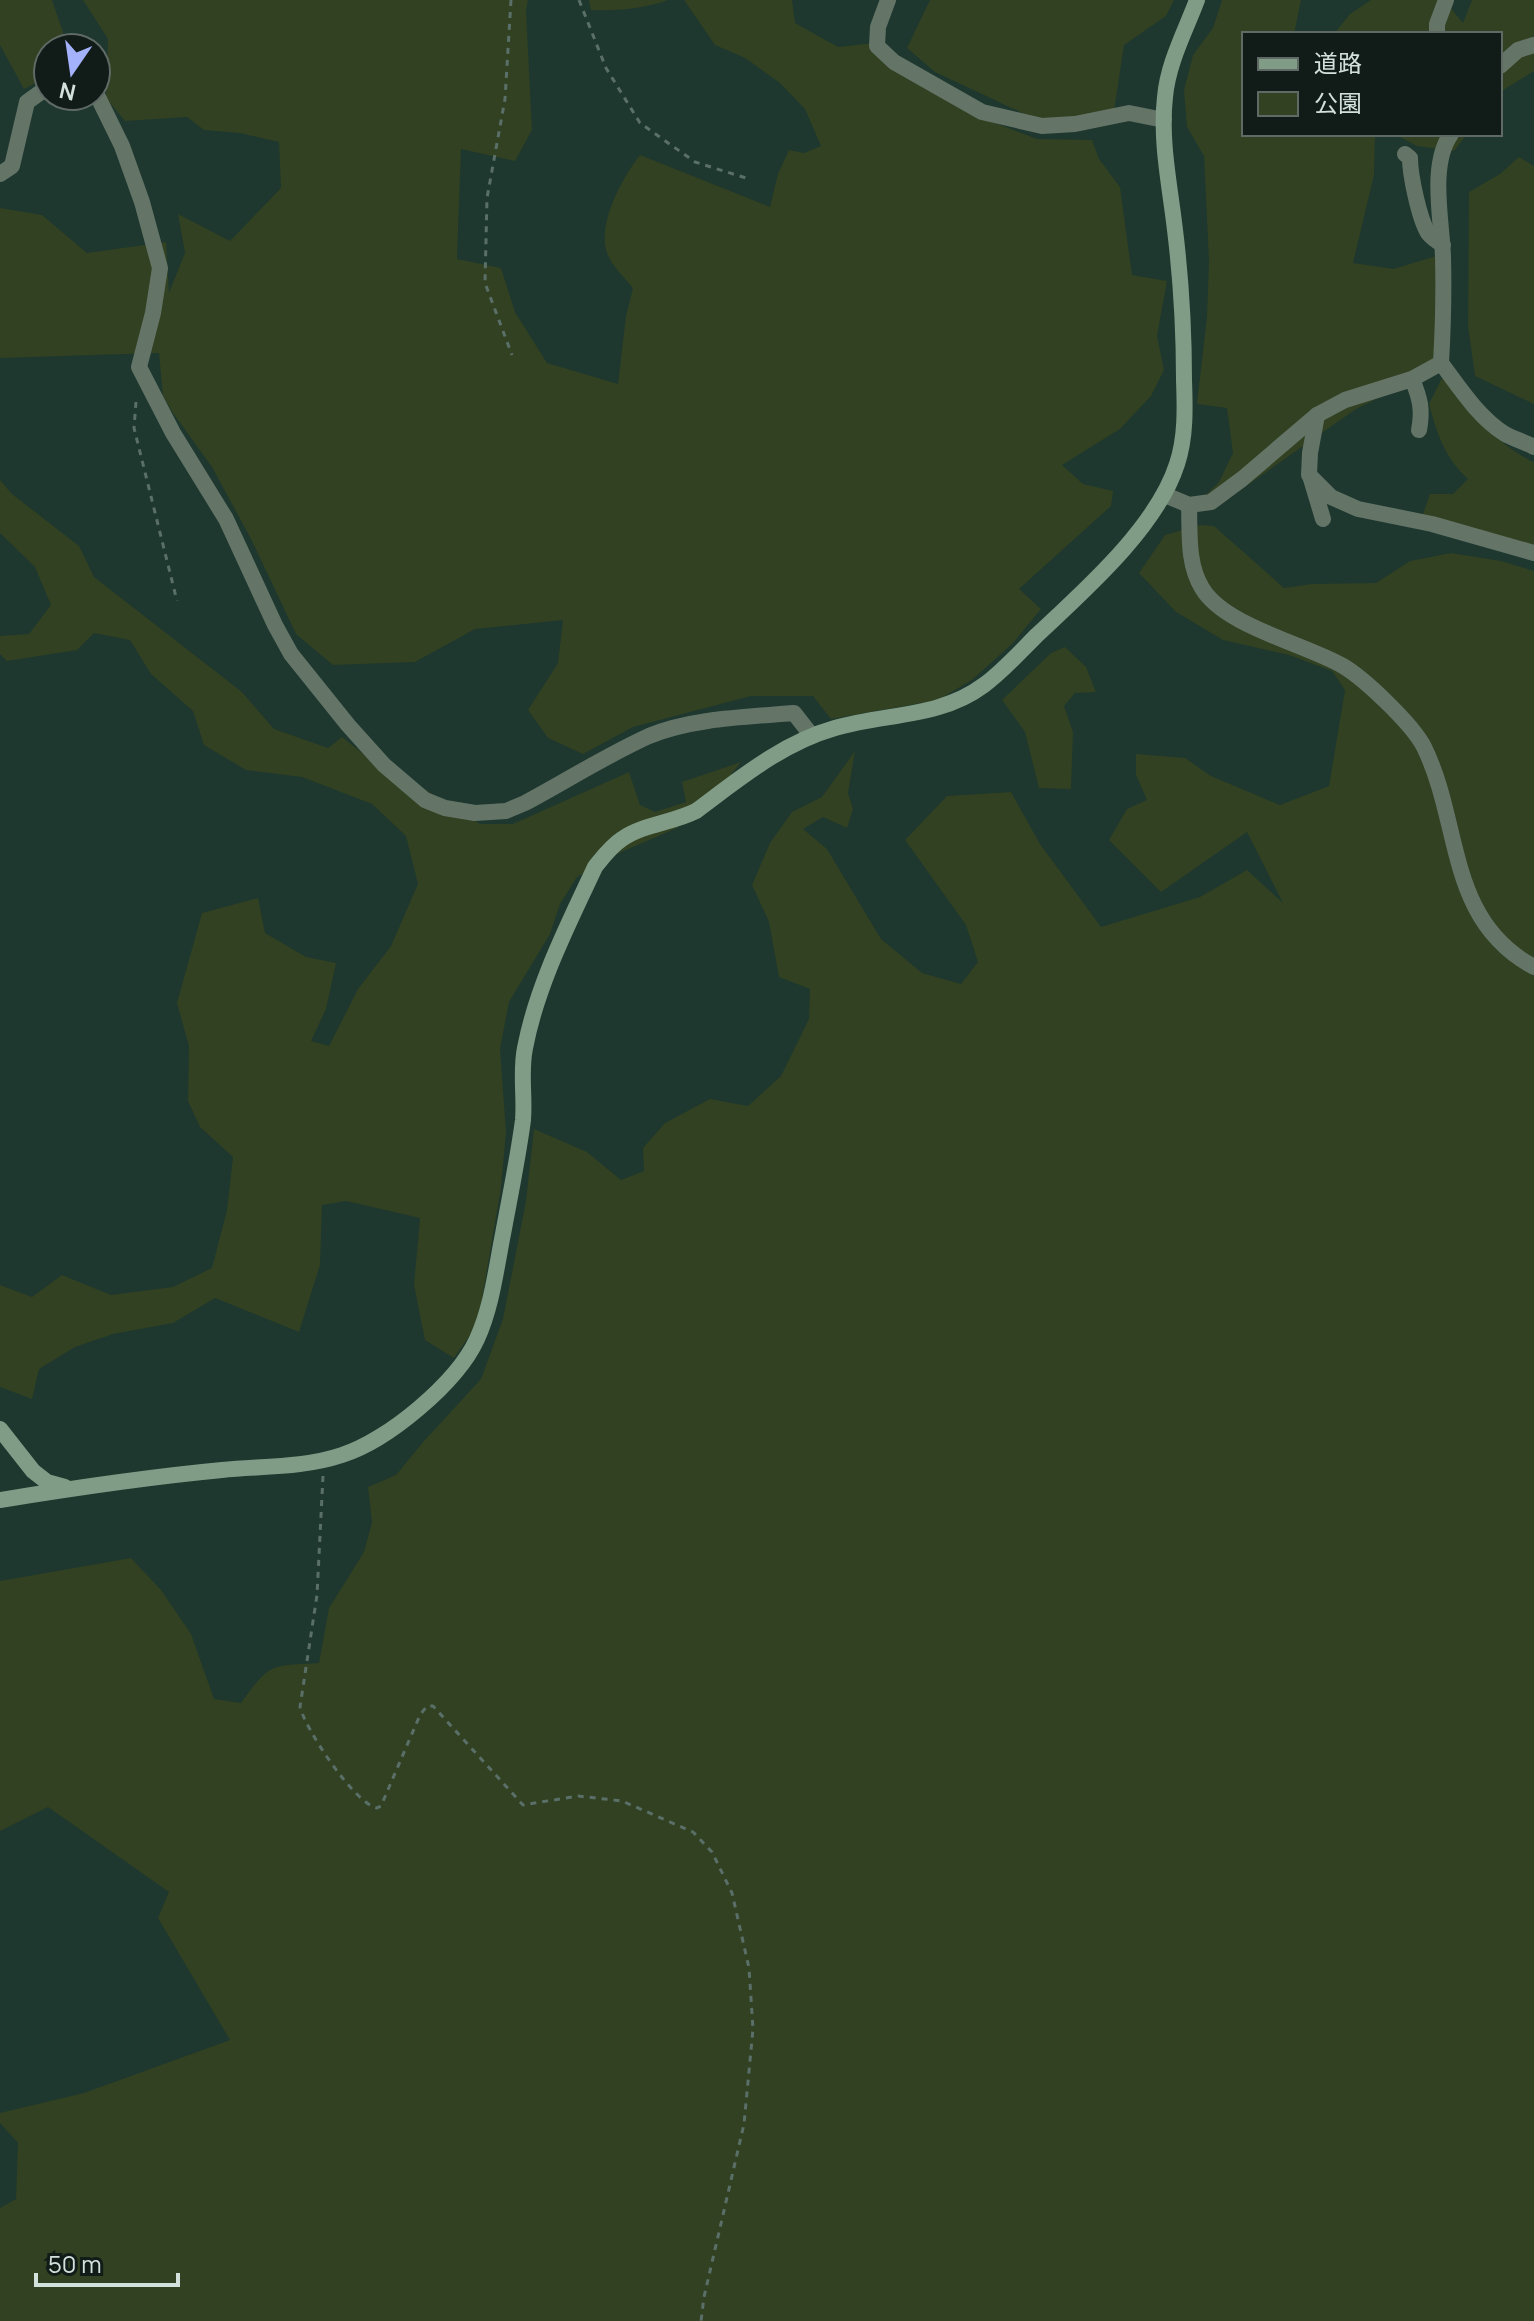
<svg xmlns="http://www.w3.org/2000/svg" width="1534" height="2321" font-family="Manrope,'Noto Sans JP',sans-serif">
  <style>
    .green { fill: #314122 }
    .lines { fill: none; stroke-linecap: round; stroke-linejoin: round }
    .path { stroke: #5a6f68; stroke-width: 3; stroke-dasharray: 6 6; stroke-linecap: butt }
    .street { stroke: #647568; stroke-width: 16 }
    .secondary { stroke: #809c86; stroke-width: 16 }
  </style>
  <rect width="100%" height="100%" fill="#1e372f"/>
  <g class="green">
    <polygon points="0,0 52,0 63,32 63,48 48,48 48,77 24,89 0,45"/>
    <path d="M83,0H528L526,11L532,130L515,161L461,149L457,259L501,268L515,312L547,363L618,384L626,316L633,288C625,278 611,265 607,253C597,224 622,178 640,155L770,207L778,174L789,150L804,153L821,146L805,109L780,83L745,58L715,45L684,0H792L795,23L838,47L874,43L969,113L1037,139L1092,140L1099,159L1120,187L1132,275L1167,281L1157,336L1164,370L1151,396L1120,429L1062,465L1083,484L1113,491L1111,506L1019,589L1041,609L1013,643L972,680L938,700L831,719L813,696H751L633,727L583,754L548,738L528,710L558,663L563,620L475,629L415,662L333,665L296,634L251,539L212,467L173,413L163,396L159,353L0,358V208L42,215L87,253L166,242L169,293L185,253L178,214L230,241L281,188L279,142L240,133L204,130L187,117L125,121L106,98L108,39Z"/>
    <path d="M589,0H668C643,9 618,11 591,10Z"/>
    <polygon points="930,0 1174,0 1166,16 1124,45 1114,111 1085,117 1037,120 935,72 907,48"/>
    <polygon points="1222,0 1301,0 1294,34 1244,34 1244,134 1375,134 1374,175 1353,263 1394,269 1436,256 1447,338 1422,377 1356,409 1242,489 1198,503 1219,482 1233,453 1227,408 1197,404 1207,316 1209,261 1204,156 1187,127 1184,90 1193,55 1213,28"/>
    <polygon points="1371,0 1444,0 1463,23 1472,0 1534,0 1534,71 1500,92 1500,34 1334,34 1350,14"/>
    <polygon points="1394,134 1467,134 1454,151 1417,146"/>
    <polygon points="1519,157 1534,166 1534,404 1475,376 1468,326 1469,192 1500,174"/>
    <path d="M1442,378C1469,408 1496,445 1534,462V553L1466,532L1423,514L1430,494H1453L1468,479C1445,458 1437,434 1429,404Z"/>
    <polygon points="0,480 12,494 79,546 94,577 242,692 274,729 328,748 342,737 367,757 426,790 480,824 513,824 629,772 640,805 655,812 686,802 682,782 741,762 726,781 677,828 612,856 577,877 560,904 550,934 509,1002 500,1049 506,1132 501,1188 481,1305 473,1331 454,1358 425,1340 414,1285 420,1218 346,1201 322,1205 320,1265 299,1332 215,1298 173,1323 113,1334 75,1347 39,1369 32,1399 0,1387 0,1285 32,1297 62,1275 111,1295 173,1287 212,1268 227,1210 233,1157 200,1127 188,1101 189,1046 177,1003 202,913 258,898 265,933 306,957 336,963 326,1009 311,1041 329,1046 358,989 391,946 418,884 406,836 372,804 302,777 246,770 204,745 193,711 151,674 130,640 94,633 77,650 7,661 0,654 0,636 29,634 51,605 35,567 0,533"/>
    <path d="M1200,525L1214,526L1284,588L1312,584L1376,583L1410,561L1451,553L1501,561L1534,571V2321H0V2208L16,2199L18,2143L0,2123V2113L84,2093L230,2040L158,1918L169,1892L48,1807L0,1831V1581L131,1558L161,1590L191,1634L214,1699L241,1703C270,1662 271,1666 319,1663L329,1608L364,1552L372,1522L368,1487L396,1475L424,1441L481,1379L503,1319L526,1201L534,1129L587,1152L621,1180L644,1171L643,1148L665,1123L710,1099L748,1106L781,1076L809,1019L810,989L779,977L769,922L752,885L770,843L792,812L822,797L855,751L848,793L853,809L847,828L823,817L803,829L827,849L881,939L922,973L961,984L978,962L966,925L905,840L947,796L1011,792L1040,844L1101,927L1200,897L1247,870L1283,903L1247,832L1161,892L1109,840L1127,809L1147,800L1136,775V754L1185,758L1211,776L1280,805L1329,786L1345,690L1332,671L1289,655L1223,640L1176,612L1139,573L1165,535Z"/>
    <polygon points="1065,647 1086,667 1096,692 1075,693 1064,706 1073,732 1071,789 1039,788 1025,732 1002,700 1051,653"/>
  </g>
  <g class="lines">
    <g class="path">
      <polyline points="511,0 505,99 487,198 485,283 512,355"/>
      <polyline points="579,0 606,68 640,123 695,162 746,178"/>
      <polyline points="136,402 134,428 177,601"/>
      <path d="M323,1476L317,1595L300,1707C306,1730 354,1803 377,1808L381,1806L420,1715L427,1706H433L523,1805L578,1796L622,1801L693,1832L712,1852L732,1893L749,1968L753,2029L744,2124L704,2297L701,2321"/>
    </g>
    <g class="street">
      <polyline points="888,0 878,27 877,46 894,62 982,112 1042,126 1075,124 1129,113 1164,120"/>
      <polyline points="1437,34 1437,24 1446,0"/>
      <polyline points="1500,66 1518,50 1534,45"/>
      <path d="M96,93L122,146L142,202L160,268L153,313L139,367L173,433L226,519L275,625L291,654L348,725L384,765L425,800L445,808L475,813L506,811L525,803C566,781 607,755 649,736C692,718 748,717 794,713L812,736"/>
      <path d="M1405,154L1410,158C1410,175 1419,218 1428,233C1431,237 1438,242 1443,245"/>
      <polyline points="0,174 12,166 27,102 48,87"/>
      <path d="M1441,363C1460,388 1478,417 1505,434C1514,439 1525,442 1534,447"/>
      <path d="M1412,379C1420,398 1423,410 1419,430"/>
      <polyline points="1317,415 1310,453 1309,475 1331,497 1358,509 1432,524 1534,553"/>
      <polyline points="1311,479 1323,519"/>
      <path d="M1165,495L1189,505L1211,502L1242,479L1317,415L1345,400L1412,379L1441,363C1443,328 1444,292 1443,257C1442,221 1429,165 1451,134"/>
      <path d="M1189,505C1190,532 1187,564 1202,588C1224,626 1305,644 1343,666C1365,679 1413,725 1424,747C1462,824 1446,920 1534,967"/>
    </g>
    <g class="secondary">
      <polyline points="0,1429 33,1471 47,1482 65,1487"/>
      <path d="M0,1500C74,1488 148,1477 222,1470C262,1466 303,1468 342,1455C387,1441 457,1383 477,1339C492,1306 496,1269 503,1234C510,1196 518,1158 523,1120C525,1096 520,1072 525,1048C537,985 568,925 595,867C603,857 611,846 622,839C644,824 672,823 696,811C739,779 782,743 835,728C886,713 940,718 984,685C1003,671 1020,652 1037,635C1085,590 1157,527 1177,464C1186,437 1185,408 1184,380C1184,330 1181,279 1175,230C1170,186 1160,141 1165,97C1168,63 1185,32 1197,0"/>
    </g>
  </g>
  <rect x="1242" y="32" width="260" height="104" fill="#111b18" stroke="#5f6a66" stroke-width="2"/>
  <rect x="1258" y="58" width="40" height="12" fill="#809c86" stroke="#5f6a66" stroke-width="2"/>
  <text x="1314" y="72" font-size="24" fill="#d3e1dc">道路</text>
  <rect x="1258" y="92" width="40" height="24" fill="#314122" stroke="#5f6a66" stroke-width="2"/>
  <text x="1314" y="112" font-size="24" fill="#d3e1dc">公園</text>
  <g transform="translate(72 72) rotate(193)"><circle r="38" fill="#111b18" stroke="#5f6a66" stroke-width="2"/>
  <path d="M0-6L14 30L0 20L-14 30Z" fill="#a4b2fc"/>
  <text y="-12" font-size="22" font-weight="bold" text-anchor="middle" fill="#d3e1dc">N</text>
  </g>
  <path d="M36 2273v12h142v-12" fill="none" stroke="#d3e1dc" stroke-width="4"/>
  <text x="48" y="2273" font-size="24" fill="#d3e1dc" stroke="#111b18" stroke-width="6" paint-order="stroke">50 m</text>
</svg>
